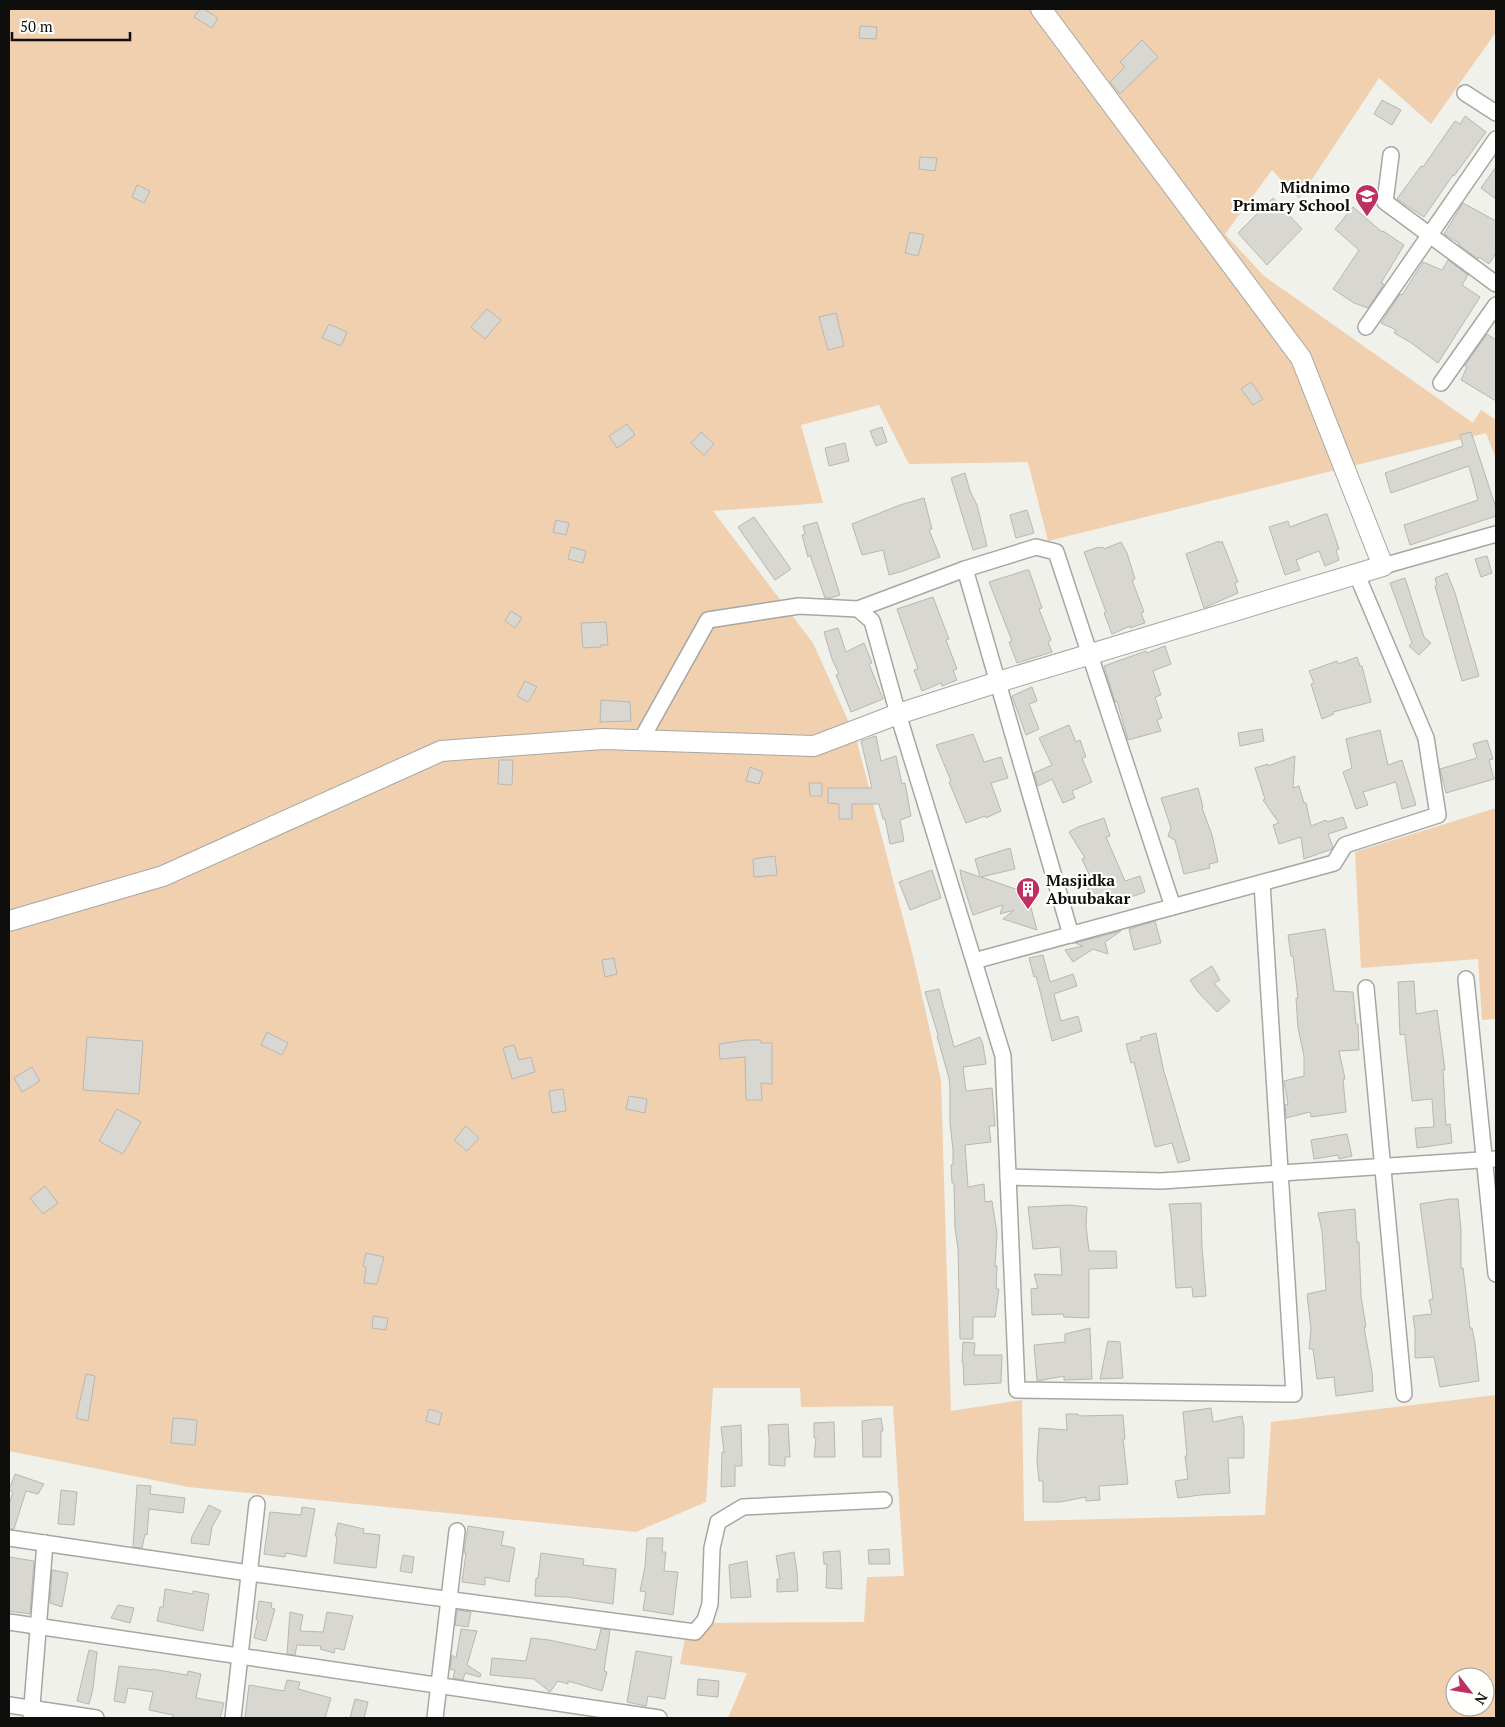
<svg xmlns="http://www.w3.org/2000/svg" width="1505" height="1727" font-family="'PT Serif',serif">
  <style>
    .green { fill: #f0d0af; fill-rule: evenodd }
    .building { fill: #d9d7d1; stroke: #b8b7b1 }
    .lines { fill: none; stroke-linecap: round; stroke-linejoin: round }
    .minor-casing { stroke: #a7a7a2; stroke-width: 18 }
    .tertiary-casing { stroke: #a7a7a2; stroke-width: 22 }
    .minor { stroke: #fff; stroke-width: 15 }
    .tertiary { stroke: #fff; stroke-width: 20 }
    .labels { text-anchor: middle; stroke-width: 4.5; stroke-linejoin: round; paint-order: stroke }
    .poi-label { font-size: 16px; font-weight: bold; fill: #0e0e0c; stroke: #fffffe; text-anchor: end }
  </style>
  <rect width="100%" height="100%" fill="#f0f1eb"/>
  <g class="green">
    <path d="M9,9H1496V32L1431,124L1379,78L1299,199L1272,170L1225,234L1264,276L1473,423L1481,410L1496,420V459L1486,433L1048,541L1028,462L909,464L879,405L801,425L823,503L713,511L813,643L856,738L914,960L941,1080L951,1411L1022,1400L1024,1521L1265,1515L1271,1422L1496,1395V1718H728L747,1673L680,1664L688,1623L864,1622L867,1577L904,1576L893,1406L801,1407L800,1388H713L706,1502L636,1532L188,1487L9,1451ZM1455,1677H1485V1707H1455Z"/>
    <polygon points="1496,808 1496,1019 1482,1020 1478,959 1361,968 1355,852"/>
  </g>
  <g class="building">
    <polygon points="200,9 204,9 218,18 212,28 194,17"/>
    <polygon points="860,26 877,27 876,39 859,38"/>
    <polygon points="1142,40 1158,57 1120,94 1110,82 1125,67 1120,62"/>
    <polygon points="1382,100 1401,110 1392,125 1374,114"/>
    <polygon points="1465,116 1486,132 1454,176 1453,175 1424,217 1397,199 1421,166 1423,167 1455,121 1460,124"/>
    <polygon points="920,157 937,158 935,171 919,169"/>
    <polygon points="1496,167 1496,199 1481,188"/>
    <polygon points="137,185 150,191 144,203 132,197"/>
    <polygon points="1273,198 1302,229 1267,265 1238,233"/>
    <polygon points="1463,203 1496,221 1496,253 1489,264 1479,257 1478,259 1459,245 1459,243 1444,234"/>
    <polygon points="1353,207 1382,232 1383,231 1404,245 1381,283 1384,284 1368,308 1354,303 1333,289 1359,250 1335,229"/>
    <polygon points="910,232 924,235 918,256 905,253"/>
    <polygon points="1448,260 1468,275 1462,285 1480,297 1438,363 1410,342 1394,333 1396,330 1381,323 1400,294 1402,295 1423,262 1442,270"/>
    <polygon points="487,309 501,320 485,339 471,327"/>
    <polygon points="836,313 844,346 828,350 819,317"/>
    <polygon points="329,324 347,332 341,346 322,338"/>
    <polygon points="1487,334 1496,340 1496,401 1461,380 1467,367 1465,366 1466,364"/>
    <polygon points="1251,382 1263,399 1253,405 1241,389"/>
    <polygon points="627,424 635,435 617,448 609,436"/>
    <polygon points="882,427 887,442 876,446 870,431"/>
    <polygon points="701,432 714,444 704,455 691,443"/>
    <polygon points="1471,432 1496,508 1496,516 1410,545 1404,525 1478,500 1469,466 1391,493 1385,473 1463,446 1460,435"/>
    <polygon points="845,443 849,461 829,466 825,448"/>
    <polygon points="965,473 970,491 977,505 987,546 973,550 951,478"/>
    <polygon points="924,498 932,529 929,530 940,557 903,571 889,575 883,550 862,555 852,524 900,505"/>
    <polygon points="1027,510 1034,533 1016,538 1010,515"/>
    <polygon points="1325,514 1327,514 1339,549 1336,550 1339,560 1325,566 1319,551 1296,560 1300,570 1285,575 1269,527 1288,521 1290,527"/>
    <polygon points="754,517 791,569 775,580 738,527"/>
    <polygon points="556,520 569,523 566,535 553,532"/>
    <polygon points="817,522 840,595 830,598 825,598 810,555 808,557 802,535 805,534 803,526"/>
    <polygon points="1219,541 1220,543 1222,541 1238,582 1235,583 1238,593 1204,608 1186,554"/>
    <polygon points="1121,542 1127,553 1135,579 1132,580 1144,612 1141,613 1145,623 1130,628 1130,626 1112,634 1104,613 1106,612 1084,552 1099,547 1099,548 1103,547 1104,549"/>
    <polygon points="571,547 586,551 583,563 568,559"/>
    <polygon points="1487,556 1492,573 1481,577 1475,559"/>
    <polygon points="1027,570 1029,570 1042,608 1039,609 1051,640 1048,642 1052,652 1017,663 1009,642 1012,641 989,582"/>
    <polygon points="1447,573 1455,593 1479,676 1462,681 1435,586 1437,585 1435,578"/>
    <polygon points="1405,578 1424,637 1431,643 1419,655 1409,646 1412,643 1390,583"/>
    <polygon points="933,597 949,639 946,640 957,669 953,670 957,680 942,686 941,683 922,691 914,670 918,669 897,609"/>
    <polygon points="511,611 522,618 515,628 505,621"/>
    <polygon points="606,622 608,645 601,645 601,647 583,648 581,623"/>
    <polygon points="838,628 846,652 864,643 872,663 869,664 883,699 851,712 836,675 839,674 832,659 824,632"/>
    <polygon points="1165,646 1171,664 1153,671 1161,695 1155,697 1162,718 1157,720 1161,731 1128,740 1117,701 1115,702 1104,666 1146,651 1147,653"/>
    <polygon points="1357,657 1360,666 1362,666 1371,702 1333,712 1334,714 1322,719 1311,684 1314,683 1309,671 1337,661 1338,664"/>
    <polygon points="525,681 537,687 528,702 517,696"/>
    <polygon points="1032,687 1037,701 1029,704 1039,729 1026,735 1012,696"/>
    <polygon points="601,700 630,702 631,721 600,722"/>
    <polygon points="1069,725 1076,742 1080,740 1086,757 1082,758 1092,782 1072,791 1075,798 1063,803 1052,779 1038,786 1034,773 1052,765 1039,738"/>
    <polygon points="1262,729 1264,741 1240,746 1238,733"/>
    <polygon points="1380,730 1388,765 1402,760 1416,805 1402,809 1396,782 1363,792 1368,805 1356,809 1343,772 1352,768 1346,739"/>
    <polygon points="973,734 984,762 1001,757 1008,778 991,783 1001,811 986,818 985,816 966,823 949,782 951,781 936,745"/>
    <polygon points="876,736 881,761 896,756 902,784 905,783 911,816 900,820 904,841 890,844 885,819 883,819 879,804 852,804 852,819 839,819 839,804 828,803 828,788 872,788 861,741"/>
    <polygon points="1487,740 1493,759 1489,760 1494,779 1446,793 1440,769 1477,758 1473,744"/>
    <polygon points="1295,756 1293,788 1299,786 1304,803 1306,803 1311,826 1326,820 1327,822 1343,817 1347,828 1328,834 1333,847 1332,849 1304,859 1301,837 1279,844 1273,825 1279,823 1263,800 1265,799 1255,768 1268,764 1268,766"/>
    <polygon points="499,760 513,760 512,785 498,784"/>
    <polygon points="750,767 763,772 759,784 746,781"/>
    <polygon points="809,783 822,783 822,796 810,796"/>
    <polygon points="1198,788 1203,807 1202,808 1212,835 1218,862 1209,864 1210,868 1184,874 1175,840 1168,836 1171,828 1161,798"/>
    <polygon points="1104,818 1110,836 1106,837 1125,881 1140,876 1145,892 1128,898 1129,902 1116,906 1113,896 1090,900 1087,882 1092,881 1082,859 1085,858 1069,832 1078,827"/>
    <polygon points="1010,848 1015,869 981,877 1027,893 1037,930 1003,919 1014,910 1000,914 1003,905 973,915 962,881 960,870 980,877 975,859"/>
    <polygon points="775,856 777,875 754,877 753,859"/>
    <polygon points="932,870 941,898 910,910 899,882"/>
    <polygon points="1155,921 1161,943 1134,950 1129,929"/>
    <polygon points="1325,929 1334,991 1353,992 1356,1024 1358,1024 1359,1050 1339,1051 1345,1079 1343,1079 1346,1112 1311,1117 1310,1112 1286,1118 1285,1105 1288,1104 1284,1081 1304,1076 1304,1056 1298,1028 1296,998 1298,998 1293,956 1291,956 1288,935"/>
    <polygon points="1121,931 1105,942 1108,954 1093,949 1073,962 1065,950 1083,946 1075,943"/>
    <polygon points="1043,955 1050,982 1073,974 1077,986 1054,994 1061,1021 1078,1016 1082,1031 1052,1041 1041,995 1036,976 1034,977 1029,958"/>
    <polygon points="614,958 617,974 605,977 602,960"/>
    <polygon points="1212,966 1220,980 1214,983 1230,1001 1217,1012 1198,992 1190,980"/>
    <polygon points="1414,981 1416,1014 1437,1010 1445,1070 1443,1070 1446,1125 1450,1124 1452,1143 1417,1148 1415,1128 1434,1127 1432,1099 1412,1101 1405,1036 1405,1034 1400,1035 1398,982"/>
    <polygon points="939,989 954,1047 980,1037 983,1045 986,1064 963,1067 966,1091 992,1088 995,1126 989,1126 991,1142 965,1145 968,1187 984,1184 985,1202 992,1201 997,1233 995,1266 997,1266 996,1289 999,1289 995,1317 973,1317 973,1339 960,1339 958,1249 955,1228 954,1183 952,1183 951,1165 953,1165 953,1150 950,1123 950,1088 949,1078 937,1036 938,1035 925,992"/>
    <polygon points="267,1032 288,1043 282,1055 261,1045"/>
    <polygon points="1156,1033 1163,1068 1190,1160 1178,1163 1172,1143 1155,1147 1134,1062 1131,1063 1126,1044 1141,1040 1141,1037"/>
    <polygon points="87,1037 143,1041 139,1094 83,1090"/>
    <polygon points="747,1040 761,1040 761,1043 772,1043 772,1084 761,1083 762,1100 746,1100 745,1057 720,1059 719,1044"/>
    <polygon points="514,1045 519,1060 531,1057 535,1072 512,1079 503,1048"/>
    <polygon points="32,1067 40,1081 22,1092 14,1078"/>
    <polygon points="563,1089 566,1111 552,1113 549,1091"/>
    <polygon points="629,1096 647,1099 645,1113 626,1109"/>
    <polygon points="117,1109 141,1122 123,1154 99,1141"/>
    <polygon points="466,1126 479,1138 467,1151 454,1140"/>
    <polygon points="1347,1134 1352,1156 1339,1159 1338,1155 1314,1159 1311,1140"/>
    <polygon points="45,1186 58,1203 43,1214 30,1198"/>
    <polygon points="1450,1199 1458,1199 1461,1230 1461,1268 1463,1268 1470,1328 1472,1328 1475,1343 1479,1381 1440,1387 1434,1357 1415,1358 1415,1330 1413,1316 1432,1314 1429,1300 1433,1299 1420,1204"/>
    <polygon points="1201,1203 1202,1247 1206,1296 1193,1297 1192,1287 1176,1288 1171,1215 1169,1204"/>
    <polygon points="1070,1205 1087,1207 1086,1226 1089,1251 1116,1251 1117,1268 1089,1269 1089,1318 1064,1317 1063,1314 1032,1315 1031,1289 1038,1288 1034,1274 1062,1275 1060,1247 1033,1249 1028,1207"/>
    <polygon points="1355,1209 1357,1242 1359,1242 1361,1296 1366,1327 1364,1327 1372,1372 1373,1391 1336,1396 1334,1377 1317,1379 1313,1349 1309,1349 1311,1329 1307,1294 1326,1290 1322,1231 1318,1213"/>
    <polygon points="366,1253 384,1257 377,1284 364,1283 366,1267 363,1266"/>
    <polygon points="373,1316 388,1318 386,1330 372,1328"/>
    <polygon points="1090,1328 1092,1379 1064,1380 1064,1376 1037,1381 1034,1345 1065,1342 1065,1334"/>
    <polygon points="1108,1341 1120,1342 1123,1378 1100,1379"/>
    <polygon points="963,1342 975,1343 974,1355 1002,1355 1001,1383 964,1385 963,1362 962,1362"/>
    <polygon points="86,1374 95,1376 88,1421 76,1418"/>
    <polygon points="1211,1408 1213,1422 1242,1416 1244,1427 1244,1458 1228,1458 1230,1493 1200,1495 1178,1498 1175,1481 1188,1479 1185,1456 1187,1456 1183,1412"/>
    <polygon points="429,1409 442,1413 439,1425 426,1421"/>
    <polygon points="1066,1414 1078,1414 1079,1416 1123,1415 1125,1439 1123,1439 1128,1484 1099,1486 1100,1500 1086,1501 1086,1497 1060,1502 1043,1502 1043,1481 1039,1481 1037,1460 1039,1428 1067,1430"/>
    <polygon points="173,1418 197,1420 195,1445 171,1443"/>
    <polygon points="881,1418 883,1431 881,1431 881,1457 863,1457 862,1421"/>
    <polygon points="834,1422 835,1457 814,1457 816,1438 814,1438 814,1423"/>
    <polygon points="788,1424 790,1457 785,1457 785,1466 769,1465 769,1439 768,1425"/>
    <polygon points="741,1425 742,1466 735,1466 735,1486 721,1487 722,1452 724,1452 721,1427"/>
    <polygon points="15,1474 44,1484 38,1494 26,1491 14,1529 9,1529 9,1505 13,1492 9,1490"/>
    <polygon points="137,1485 151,1486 150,1494 185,1498 183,1513 149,1509 147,1535 145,1534 142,1548 133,1547"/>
    <polygon points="61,1490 77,1492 74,1525 58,1524"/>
    <polygon points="209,1505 221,1511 212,1527 209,1545 191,1543 192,1536"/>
    <polygon points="302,1507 315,1509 306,1557 286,1553 285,1557 264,1554 270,1512 301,1515"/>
    <polygon points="338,1523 364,1529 363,1533 380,1535 376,1568 334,1563 337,1536 335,1536"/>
    <polygon points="468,1526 504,1532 501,1545 515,1548 509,1582 485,1577 485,1585 462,1582 466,1553 464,1553"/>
    <polygon points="647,1538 663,1538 662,1552 666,1552 664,1571 678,1572 673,1615 643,1610 646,1592 640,1591 645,1567"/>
    <polygon points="889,1549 890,1564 869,1564 868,1550"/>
    <polygon points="840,1551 842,1589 826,1588 827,1564 824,1564 823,1552"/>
    <polygon points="794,1552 797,1572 798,1591 777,1592 777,1579 780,1579 776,1556"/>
    <polygon points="541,1553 584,1559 583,1565 616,1569 613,1604 567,1597 535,1596 536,1578 538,1578"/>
    <polygon points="403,1555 414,1557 412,1573 400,1571"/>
    <polygon points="9,1557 34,1561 30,1614 9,1611"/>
    <polygon points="747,1561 751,1597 731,1598 729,1565"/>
    <polygon points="52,1570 68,1573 62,1607 50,1603"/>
    <polygon points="165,1589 193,1594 193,1591 209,1594 203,1631 157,1621 160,1607 163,1607"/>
    <polygon points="259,1601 272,1603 271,1608 275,1609 266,1641 254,1638 258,1620 256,1619"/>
    <polygon points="118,1605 134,1608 130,1623 111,1618"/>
    <polygon points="457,1610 471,1612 468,1627 455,1625"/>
    <polygon points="290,1612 303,1615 300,1631 323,1632 327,1612 353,1616 344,1650 335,1648 334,1653 320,1649 321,1646 297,1645 295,1655 287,1654"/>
    <polygon points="461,1629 477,1631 467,1665 481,1674 480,1677 465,1673 463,1680 453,1678 455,1670 450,1669 452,1655 456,1658"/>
    <polygon points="601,1629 610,1630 604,1671 607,1672 602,1691 568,1681 568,1684 558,1681 550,1692 534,1679 490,1675 492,1658 526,1661 531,1638 549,1640 596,1650"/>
    <polygon points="89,1650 97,1652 93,1689 89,1704 77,1701"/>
    <polygon points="636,1651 672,1657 665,1699 648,1696 646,1706 627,1702"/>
    <polygon points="119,1666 152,1670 152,1669 187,1675 188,1671 201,1674 196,1698 224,1703 220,1718 172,1718 173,1715 149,1710 153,1692 128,1688 125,1703 114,1701"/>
    <polygon points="698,1679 719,1681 718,1697 697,1695"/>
    <polygon points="287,1680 300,1682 298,1689 331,1698 325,1718 245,1718 249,1685 284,1691"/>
    <polygon points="355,1699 368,1702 364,1718 350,1718"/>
  </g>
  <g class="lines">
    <g class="minor-casing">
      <g id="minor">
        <polyline points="1465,93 1496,113"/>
        <polyline points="1391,155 1385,202 1496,284"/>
        <polyline points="1366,327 1496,139"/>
        <polyline points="1441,383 1496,305"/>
        <polyline points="1383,566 1496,534"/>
        <polyline points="965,569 1071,935"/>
        <polyline points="858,609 965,569 1036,547 1056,552 1173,907"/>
        <polyline points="641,740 708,620 799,606 858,609 872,621 898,714 1003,1056 1017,1390 1294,1394 1262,883"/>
        <polyline points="974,961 1334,863 1345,845 1438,815 1426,738 1357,575"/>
        <polyline points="1466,979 1496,1274"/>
        <polyline points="1366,988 1404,1394"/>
        <polyline points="1008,1177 1161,1181 1496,1159"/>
        <polyline points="9,1538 249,1573 695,1632 705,1620 710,1604 712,1548 718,1522 743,1507 884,1500"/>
        <polyline points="9,1622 659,1718"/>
        <polyline points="9,1705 96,1718"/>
        <polyline points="31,1718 45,1543"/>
        <polyline points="233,1718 257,1504"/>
        <polyline points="435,1718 457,1531"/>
      </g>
    </g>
    <g class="tertiary-casing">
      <polyline id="tertiary" points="9,921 163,876 441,751 603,739 814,746 898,714 998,682 1383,566 1301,358 1041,9"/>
    </g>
    <use href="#minor" class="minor"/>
    <use href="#tertiary" class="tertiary"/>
  </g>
  <defs>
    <g id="school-pin" transform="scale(1.25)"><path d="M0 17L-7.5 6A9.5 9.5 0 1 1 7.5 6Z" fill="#bd3061" stroke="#fffffe"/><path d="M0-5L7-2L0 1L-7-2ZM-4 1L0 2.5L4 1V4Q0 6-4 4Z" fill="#fff"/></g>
    <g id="building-pin" transform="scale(1.25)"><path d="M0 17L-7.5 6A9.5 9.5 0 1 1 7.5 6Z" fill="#bd3061" stroke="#fffffe"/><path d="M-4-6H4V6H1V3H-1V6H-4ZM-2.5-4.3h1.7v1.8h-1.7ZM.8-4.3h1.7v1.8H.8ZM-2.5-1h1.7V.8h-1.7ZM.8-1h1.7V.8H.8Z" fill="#fff"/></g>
  </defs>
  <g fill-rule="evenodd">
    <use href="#school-pin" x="1367" y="196"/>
    <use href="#building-pin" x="1028" y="889"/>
  </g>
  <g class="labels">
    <g class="poi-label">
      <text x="1350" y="193">Midnimo<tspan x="1350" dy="18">Primary School</tspan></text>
      <text x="1046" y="886" text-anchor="start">Masjidka<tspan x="1046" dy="18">Abuubakar</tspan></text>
    </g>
  </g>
  <rect width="1505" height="1727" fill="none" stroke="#0e0e0c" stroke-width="20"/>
  <g transform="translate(1470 1692) rotate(121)"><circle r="24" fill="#fffffe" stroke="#9f9f9d"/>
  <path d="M0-4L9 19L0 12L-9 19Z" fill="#bd3061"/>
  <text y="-8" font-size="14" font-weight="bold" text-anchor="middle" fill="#0e0e0c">N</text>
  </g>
  <path d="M12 32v8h118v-8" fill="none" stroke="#0e0e0c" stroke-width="2.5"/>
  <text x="20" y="32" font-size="15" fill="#0e0e0c" stroke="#fffffe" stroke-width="4" paint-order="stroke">50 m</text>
</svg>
